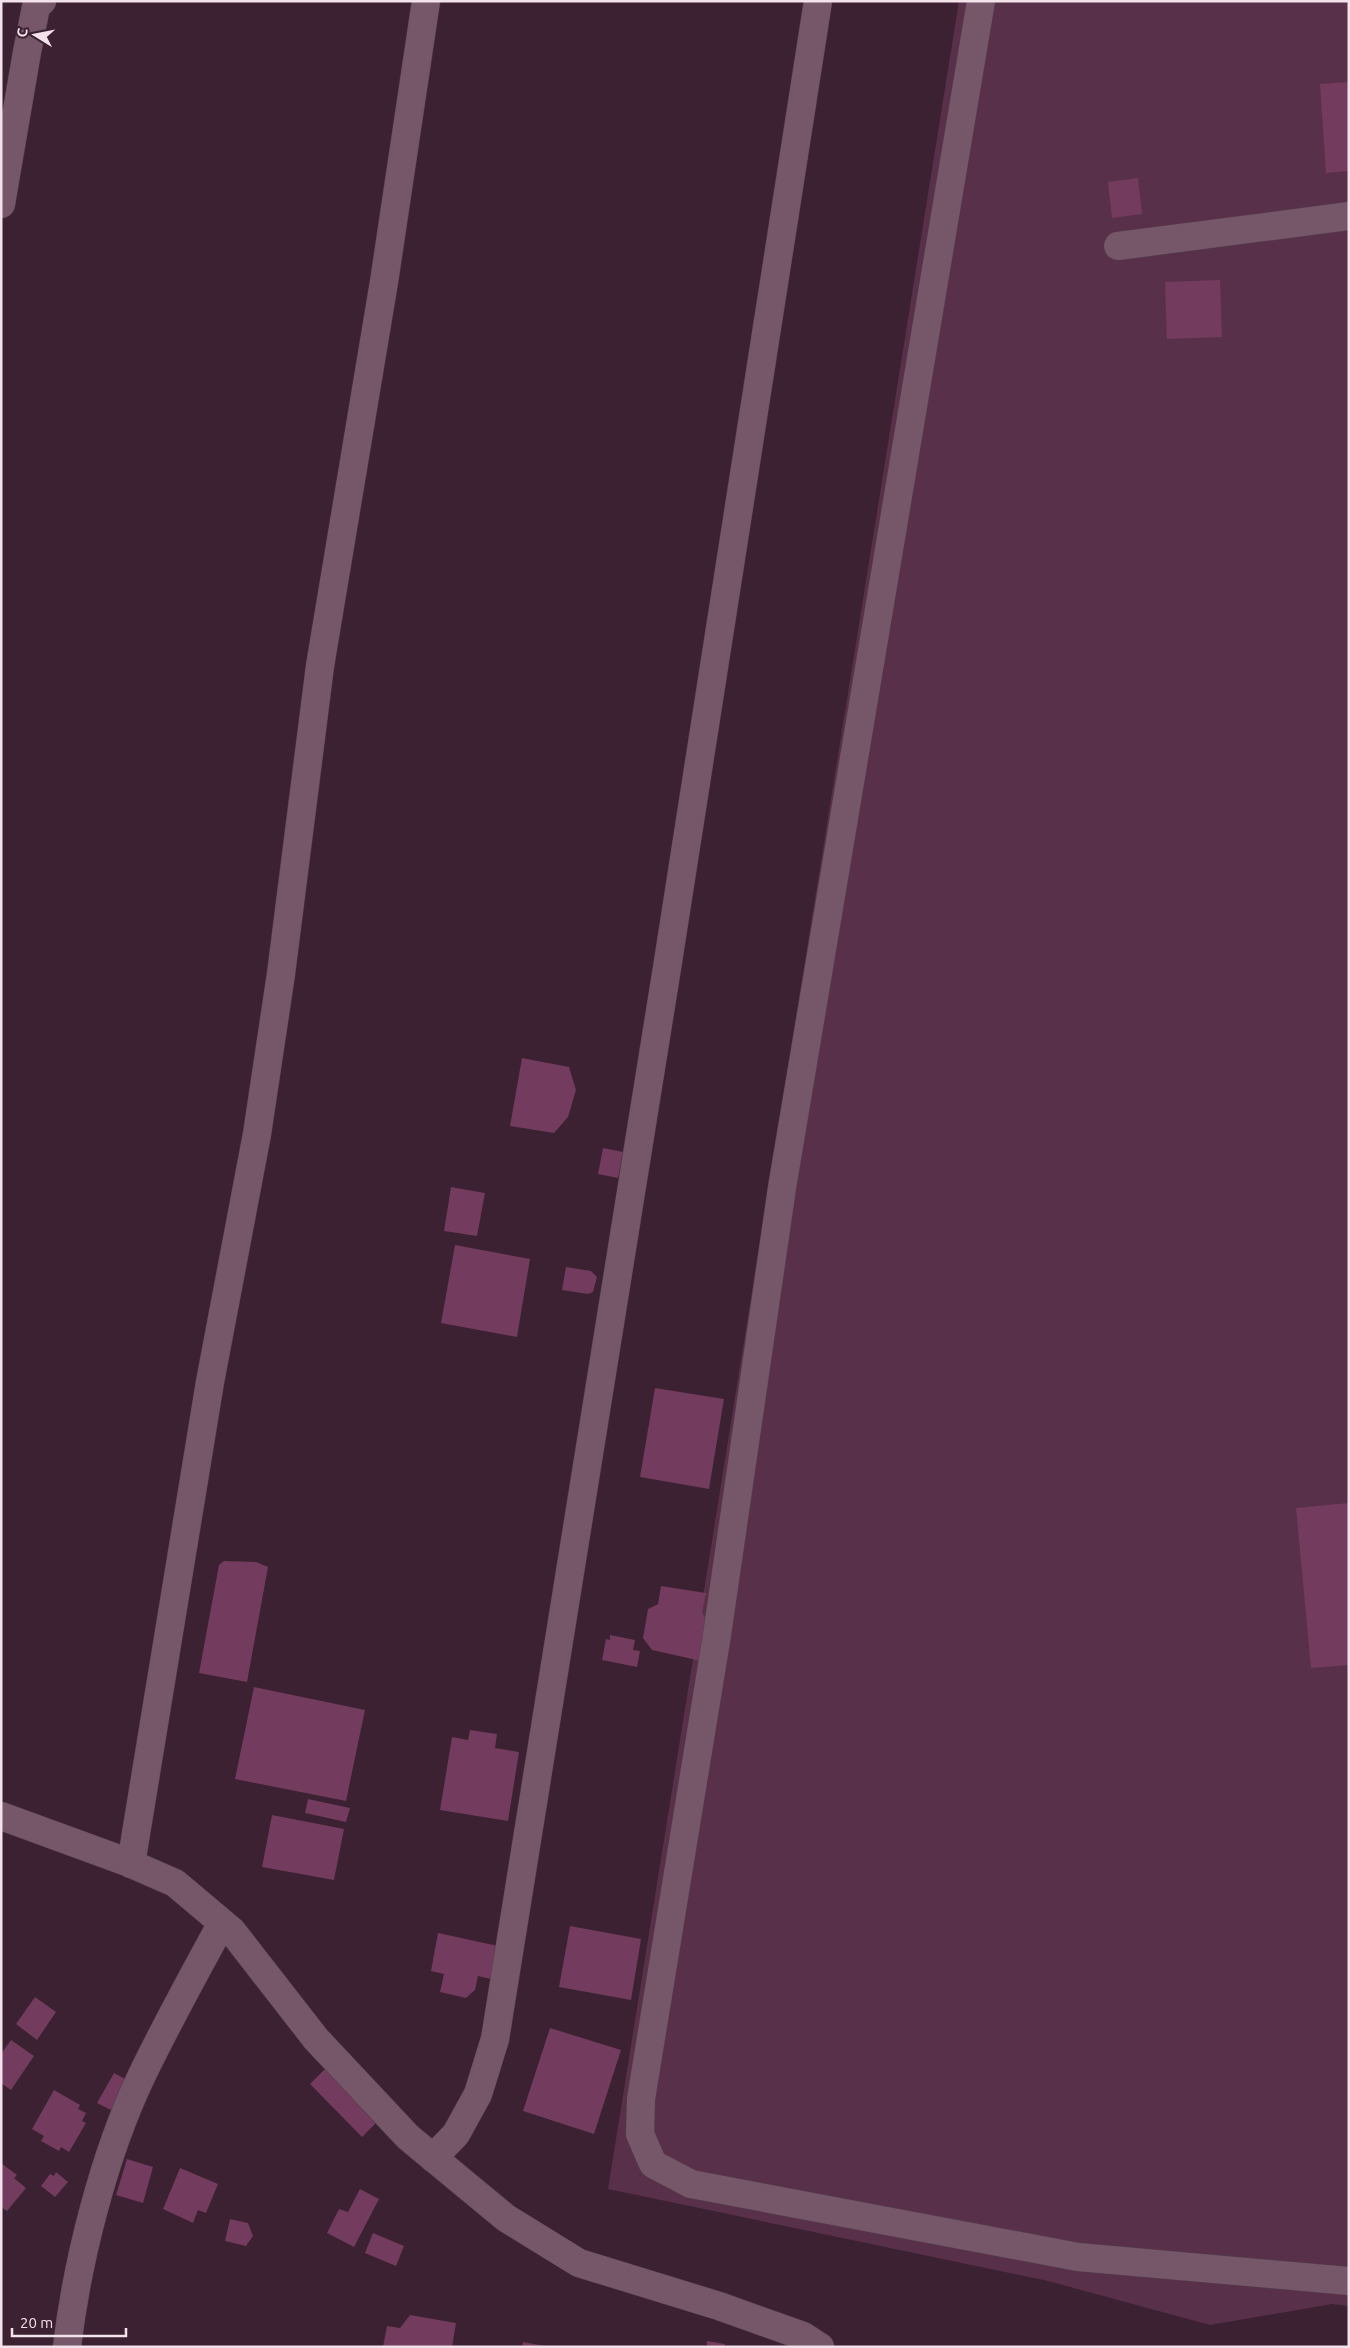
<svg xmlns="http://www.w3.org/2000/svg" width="1350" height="2348" font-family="Ubuntu,sans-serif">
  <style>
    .green { fill: #593049 }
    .building { fill: #733b5d }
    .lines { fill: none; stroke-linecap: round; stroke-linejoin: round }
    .minor-casing { stroke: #543e4b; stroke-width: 29 }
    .minor { stroke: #755769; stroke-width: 28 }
  </style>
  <rect width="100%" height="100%" fill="#3b2131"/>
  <polygon class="green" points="959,1 1349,1 1349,2306 1332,2304 1210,2325 1048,2281 608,2189"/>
  <g class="building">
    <polygon points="1349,82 1349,171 1326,173 1320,84"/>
    <polygon points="1138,178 1142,214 1112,218 1108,182"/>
    <polygon points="1220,280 1222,337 1167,339 1165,282"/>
    <polygon points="522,1058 569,1067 576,1090 568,1117 554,1133 510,1126"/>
    <polygon points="603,1148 623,1152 618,1178 598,1174"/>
    <polygon points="451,1187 485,1193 477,1236 444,1231"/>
    <polygon points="455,1245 530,1259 517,1337 441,1323"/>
    <polygon points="566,1267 591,1271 597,1277 593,1292 588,1294 562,1290"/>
    <polygon points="655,1388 724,1399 709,1489 640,1477"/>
    <polygon points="1349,1503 1349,1665 1311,1668 1296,1508"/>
    <polygon points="224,1561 256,1562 268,1567 247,1682 199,1673 219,1565"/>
    <polygon points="661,1586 706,1593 702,1612 715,1638 701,1661 652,1650 643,1638 648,1609 658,1604"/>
    <polygon points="610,1635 635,1640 633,1650 640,1651 637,1667 602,1660 606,1639 610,1640"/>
    <polygon points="254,1687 365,1710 346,1801 235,1779"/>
    <polygon points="470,1730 497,1734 495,1748 519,1752 508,1821 440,1810 452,1737 468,1740"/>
    <polygon points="308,1799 350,1808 346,1822 305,1813"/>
    <polygon points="272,1815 344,1829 334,1880 262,1867"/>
    <polygon points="570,1926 641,1939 631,2000 559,1987"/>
    <polygon points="438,1933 498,1946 491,1979 478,1976 475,1990 466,1998 440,1992 444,1974 431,1971"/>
    <polygon points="35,1997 56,2012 37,2040 16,2024"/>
    <polygon points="550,2028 621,2050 594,2134 523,2111"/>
    <polygon points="11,2040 34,2056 11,2090 1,2083 1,2054"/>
    <polygon points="328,2066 380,2119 362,2137 310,2084"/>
    <polygon points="114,2073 129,2081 113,2111 97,2103"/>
    <polygon points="54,2090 80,2105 78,2109 86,2113 82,2121 86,2123 69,2152 61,2147 59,2151 41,2141 44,2136 32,2129"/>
    <polygon points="127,2159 153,2167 143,2203 116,2195"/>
    <polygon points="1,2163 17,2175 14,2178 26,2188 7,2211 1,2207"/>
    <polygon points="180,2168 218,2184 206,2213 198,2210 193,2223 163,2209"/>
    <polygon points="56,2172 68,2182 55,2197 41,2186 50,2174 54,2176"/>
    <polygon points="360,2189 379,2199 354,2247 327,2233 339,2209 348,2212"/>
    <polygon points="230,2219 248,2223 253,2236 246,2246 225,2241"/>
    <polygon points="373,2233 404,2246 396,2266 365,2253"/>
    <polygon points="410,2315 456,2323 452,2347 383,2347 387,2326 400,2328"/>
    <polygon points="707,2341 725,2344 724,2347 707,2347"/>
    <polygon points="523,2342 545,2346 545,2347 522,2347"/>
  </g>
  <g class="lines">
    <g class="minor-casing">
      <g id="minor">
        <polyline points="981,1 782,1188 717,1635 641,2099 640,2134 653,2164 691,2184 1078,2257 1349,2281"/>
        <polyline points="1,204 27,52 36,7 42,1"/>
        <polyline points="1118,246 1349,216"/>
        <polyline points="1,1816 127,1862 175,1883 232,1931 316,2039 408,2137 506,2218 579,2263 719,2306 803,2336 820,2347"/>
        <polyline points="131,1864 210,1382 257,1134 281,974 320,666 384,282 426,1"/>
        <polyline points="433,2158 456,2134 478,2094 495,2039 667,968 818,1"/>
        <path d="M67,2347C77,2261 104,2155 141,2077C166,2025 194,1974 222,1923"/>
      </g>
    </g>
    <use href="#minor" class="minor"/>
  </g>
  <rect width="1350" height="2348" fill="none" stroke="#f4e2eb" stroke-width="5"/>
  <g transform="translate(35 35) rotate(280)" stroke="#3b2131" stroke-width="4" paint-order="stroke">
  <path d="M0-4L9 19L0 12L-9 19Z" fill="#f4e2eb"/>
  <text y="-8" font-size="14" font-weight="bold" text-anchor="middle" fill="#f4e2eb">С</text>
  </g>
  <path d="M12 2328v8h114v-8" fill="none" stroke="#f4e2eb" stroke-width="2.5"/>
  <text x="20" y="2328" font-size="15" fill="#f4e2eb" stroke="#3b2131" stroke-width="4" paint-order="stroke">20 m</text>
</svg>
